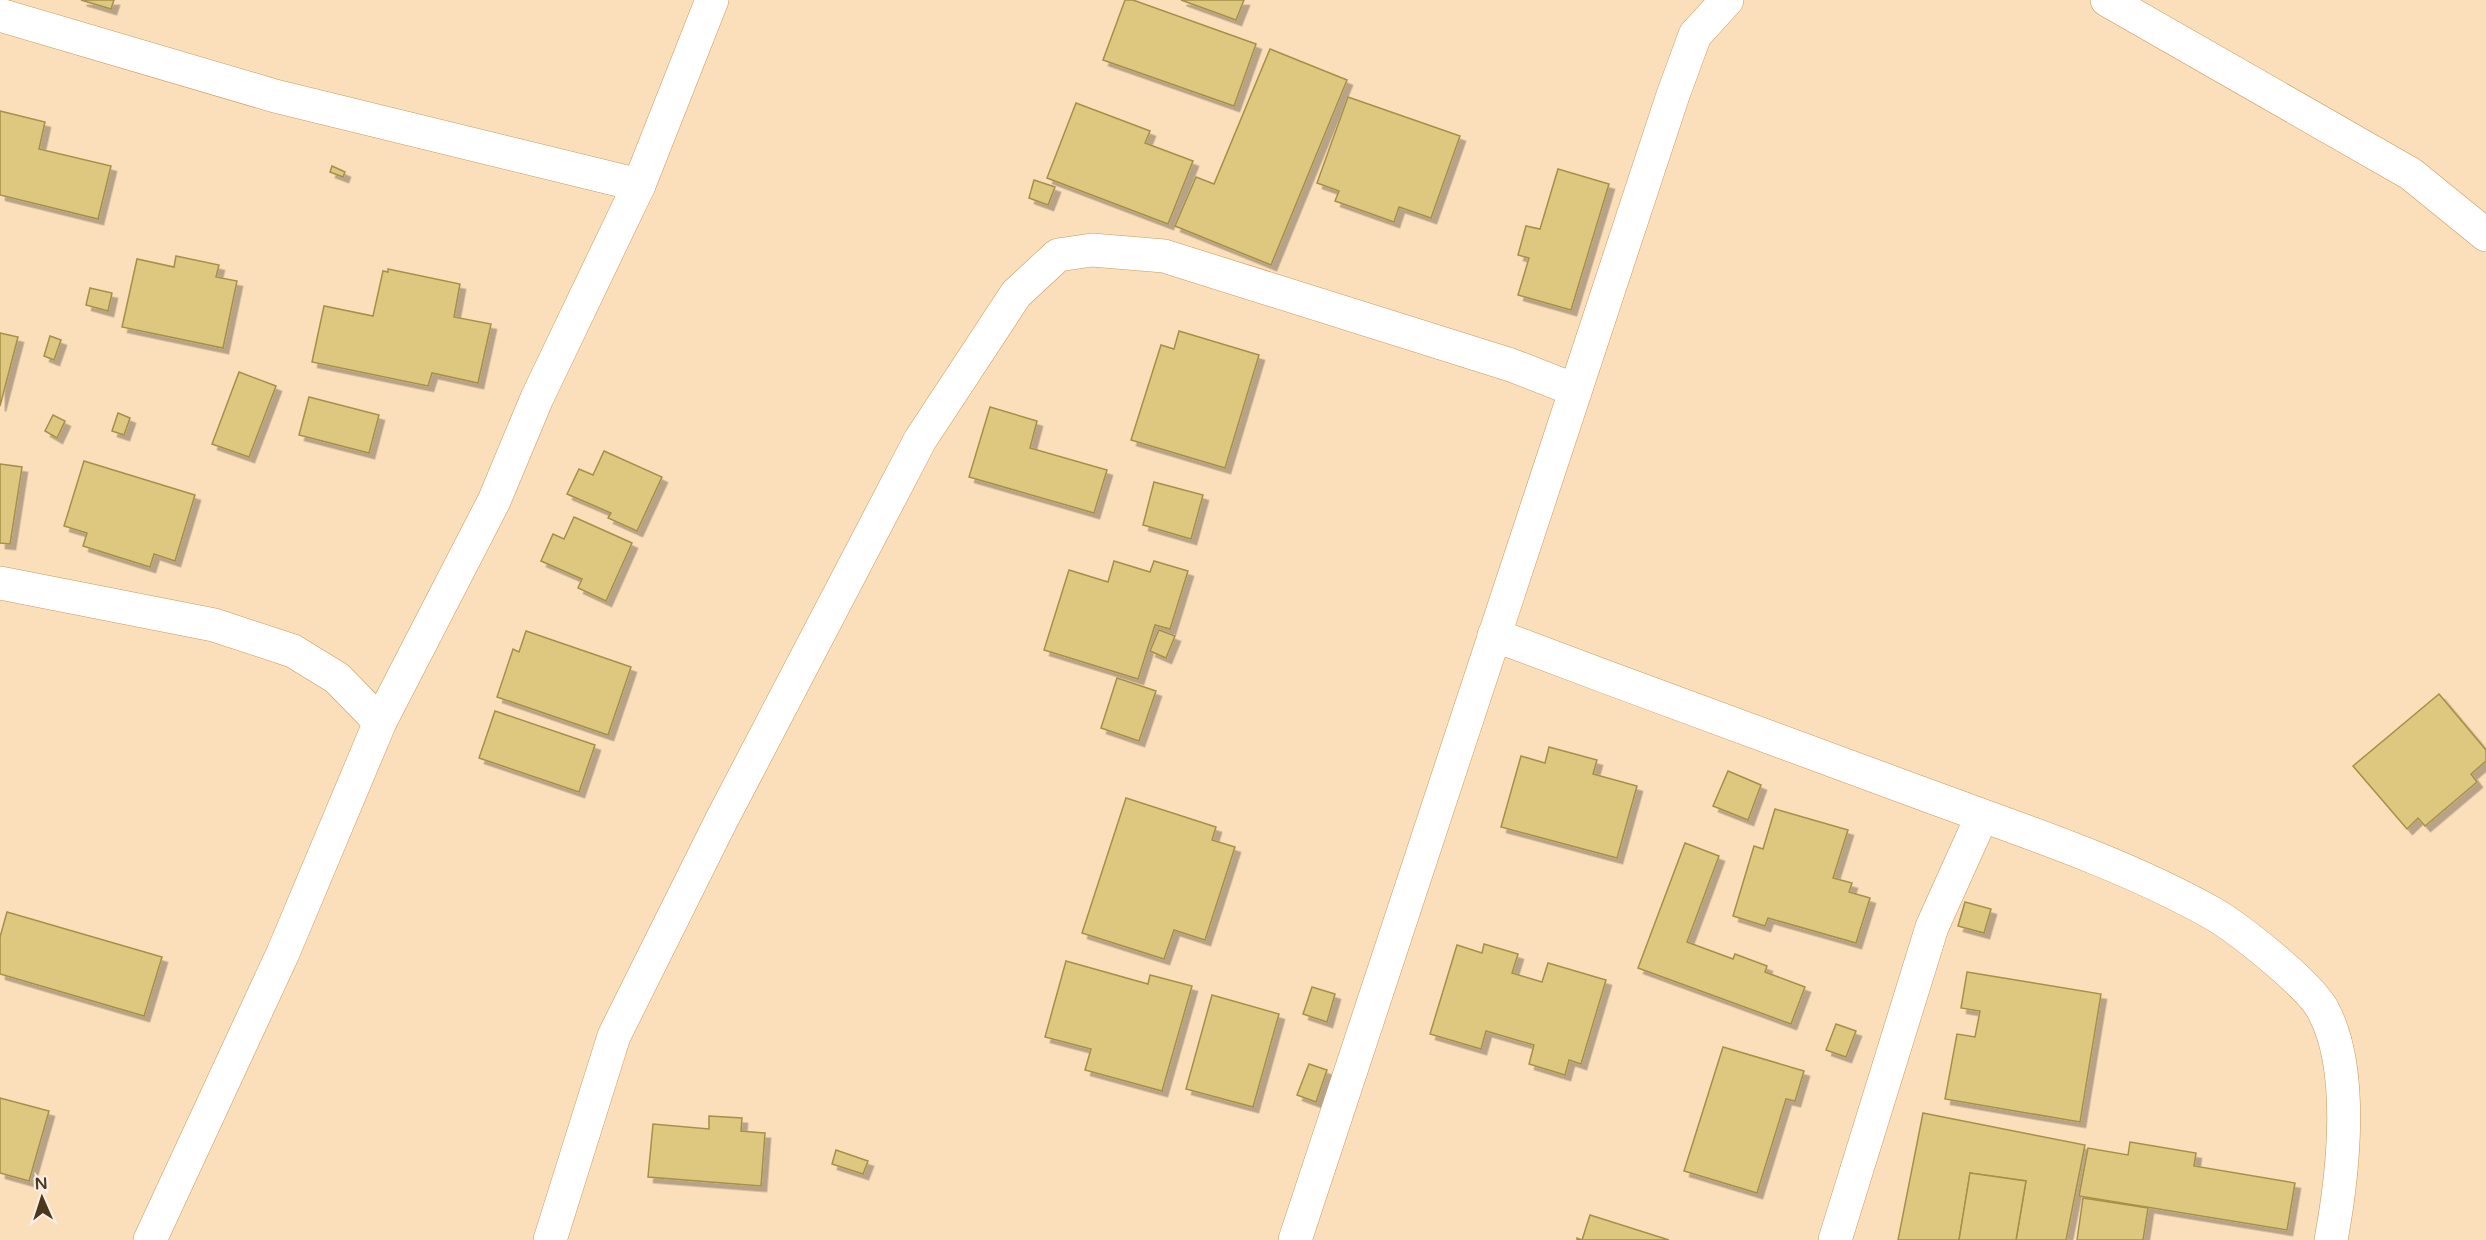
<svg xmlns="http://www.w3.org/2000/svg" width="2486" height="1240" font-family="'Varela Round',sans-serif">
  <style>
    .building { fill: #dec87f; stroke: #a69048; stroke-width: 1.5; filter: url(#shadow) }
    .lines { fill: none; stroke-linecap: round; stroke-linejoin: round }
    .minor-casing { stroke: #c89a5d; stroke-width: 34 }
    .minor { stroke: #fff; stroke-width: 33 }
  </style>
  <defs>
    <filter id="shadow"><feDropShadow dx="5.5" dy="5.5" stdDeviation="0" flood-color="#0004"/></filter>
  </defs>
  <rect width="100%" height="100%" fill="#fbdeba"/>
  <g class="building">
    <polygon points="81,0 114,0 111,9"/>
    <polygon points="1125,0 1133,0 1256,44 1234,106 1103,60"/>
    <polygon points="1181,0 1244,0 1236,20"/>
    <polygon points="1270,49 1347,80 1271,265 1175,226 1196,177 1214,184"/>
    <polygon points="1348,97 1460,136 1431,218 1399,207 1394,222 1335,201 1339,191 1317,183"/>
    <polygon points="1076,103 1150,131 1145,143 1193,161 1168,224 1047,178"/>
    <polygon points="0,111 45,122 39,149 111,166 98,219 0,195"/>
    <polygon points="332,166 345,172 343,177 330,172"/>
    <polygon points="1558,169 1609,184 1571,310 1518,295 1529,258 1518,255 1526,226 1540,229"/>
    <polygon points="1034,180 1055,187 1048,205 1029,198"/>
    <polygon points="176,256 219,265 216,277 237,281 223,348 122,327 137,259 174,267"/>
    <polygon points="388,269 460,284 454,317 491,324 478,383 432,373 428,386 312,362 324,306 373,316 383,271 388,272"/>
    <polygon points="90,288 112,293 108,311 86,305"/>
    <polygon points="1179,331 1259,355 1225,468 1131,440 1161,345 1174,349"/>
    <polygon points="0,333 18,337 0,406"/>
    <polygon points="50,336 61,340 54,360 44,356"/>
    <polygon points="239,372 276,386 249,457 212,444"/>
    <polygon points="309,397 379,415 369,453 299,435"/>
    <polygon points="990,407 1037,421 1030,448 1107,470 1094,513 969,477"/>
    <polygon points="118,413 130,418 124,435 112,431"/>
    <polygon points="53,415 65,421 57,438 45,431"/>
    <polygon points="604,451 662,477 637,531 608,518 611,513 567,494 579,469 593,475"/>
    <polygon points="84,461 195,495 175,561 154,554 150,567 83,546 87,533 64,526"/>
    <polygon points="0,464 22,467 10,544 0,543"/>
    <polygon points="1154,482 1203,495 1191,539 1143,525"/>
    <polygon points="574,517 632,543 606,601 578,588 582,579 541,561 553,534 564,539"/>
    <polygon points="1114,561 1150,572 1154,561 1188,571 1170,629 1155,625 1138,679 1044,650 1069,570 1108,582"/>
    <polygon points="1159,630 1175,636 1166,658 1150,651"/>
    <polygon points="526,631 631,667 608,735 497,697 513,649 519,652"/>
    <polygon points="1117,678 1156,691 1139,741 1101,728"/>
    <polygon points="2439,694 2486,750 2486,761 2471,774 2477,782 2425,826 2418,818 2407,829 2353,766"/>
    <polygon points="495,711 595,745 579,792 479,758"/>
    <polygon points="1549,747 1597,760 1593,774 1637,786 1617,858 1501,827 1521,756 1545,763"/>
    <polygon points="1728,771 1761,785 1748,820 1713,806"/>
    <polygon points="1126,798 1216,827 1212,840 1235,847 1205,940 1174,930 1164,959 1082,933"/>
    <polygon points="1775,809 1848,830 1833,878 1852,883 1849,892 1870,898 1856,943 1768,918 1765,926 1733,916 1754,846 1763,849"/>
    <polygon points="1685,843 1719,856 1687,942 1733,959 1735,954 1767,966 1765,972 1805,987 1791,1024 1638,968"/>
    <polygon points="1965,902 1991,909 1984,933 1958,926"/>
    <polygon points="7,912 162,957 144,1016 0,974 0,937"/>
    <polygon points="1484,944 1518,954 1512,973 1542,982 1548,963 1606,980 1581,1064 1569,1060 1565,1075 1529,1064 1534,1045 1486,1031 1481,1049 1430,1034 1457,945 1482,953"/>
    <polygon points="1066,961 1148,984 1150,975 1192,986 1162,1091 1085,1070 1091,1049 1045,1037"/>
    <polygon points="1967,972 2101,994 2080,1122 1945,1099 1957,1034 1975,1037 1980,1011 1961,1008"/>
    <polygon points="1312,987 1335,994 1327,1022 1303,1014"/>
    <polygon points="1212,995 1279,1014 1253,1107 1186,1089"/>
    <polygon points="1836,1024 1856,1031 1846,1057 1826,1050"/>
    <polygon points="1723,1047 1804,1071 1795,1101 1786,1099 1757,1193 1684,1171"/>
    <polygon points="1309,1064 1327,1070 1316,1102 1297,1095"/>
    <polygon points="0,1098 49,1111 29,1181 0,1173"/>
    <polygon points="1923,1113 2085,1145 2066,1240 2016,1240 2026,1181 1970,1173 1959,1240 1898,1240"/>
    <polygon points="709,1116 742,1118 741,1131 765,1133 761,1186 648,1177 653,1124 709,1129"/>
    <polygon points="2130,1142 2196,1153 2194,1166 2295,1183 2287,1230 2079,1196 2088,1148 2128,1155"/>
    <polygon points="836,1150 868,1161 863,1174 832,1164"/>
    <polygon points="1970,1173 2026,1181 2016,1240 1959,1240"/>
    <polygon points="2083,1198 2148,1208 2143,1240 2077,1240"/>
    <polygon points="1590,1215 1669,1240 1577,1240 1577,1238 1582,1240"/>
  </g>
  <g class="lines">
    <g class="minor-casing">
      <g id="minor">
        <polyline points="2107,0 2411,174 2486,235"/>
        <polyline points="0,15 275,96 639,185"/>
        <polyline points="0,583 214,625 293,651 337,678 380,722"/>
        <path d="M1494,635C1635,688 1776,740 1918,792C2015,828 2121,862 2212,913C2238,928 2312,986 2324,1012C2355,1072 2343,1175 2331,1240"/>
        <polyline points="150,1240 283,953 380,722 494,501 537,398 639,185 712,0"/>
        <polyline points="550,1240 614,1036 721,821 920,440 1016,294 1058,255 1092,250 1164,256 1511,365 1575,390"/>
        <polyline points="1295,1240 1673,95 1695,35 1727,0"/>
        <polyline points="1835,1240 1932,927 1982,816"/>
      </g>
    </g>
    <use href="#minor" class="minor"/>
  </g>
  <g transform="translate(42 1198) rotate(357)" stroke="#f8eee3" stroke-width="4.5" paint-order="stroke">
  <path d="M0-4.5L10 22L0 15L-10 22Z" fill="#4b371e"/>
  <text y="-9" font-size="16" font-weight="bold" text-anchor="middle" fill="#4b371e">N</text>
  </g>
</svg>
